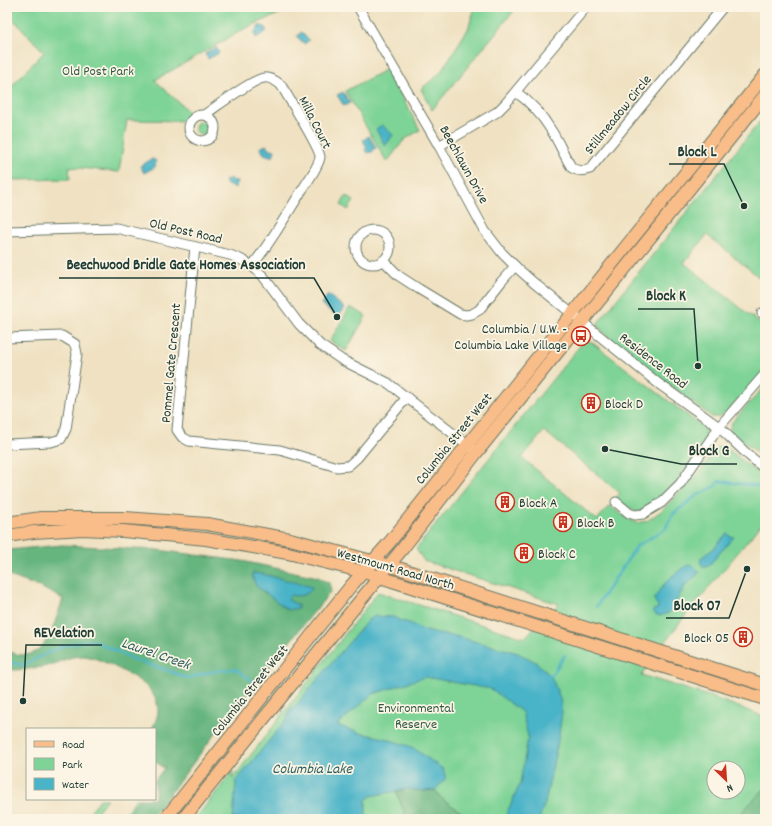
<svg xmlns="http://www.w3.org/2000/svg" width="772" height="826" font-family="Dekko,sans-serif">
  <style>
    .green { fill: #7ed396; stroke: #4e8865; fill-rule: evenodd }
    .forest { fill: #66b57f; stroke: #42795a }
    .water { fill: #49b3c7; stroke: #34787e }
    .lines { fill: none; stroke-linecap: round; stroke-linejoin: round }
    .stream { stroke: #49b3c7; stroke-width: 2.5 }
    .minor-casing { stroke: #687665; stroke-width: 11 }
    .major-casing { stroke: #687665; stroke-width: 14 }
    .minor { stroke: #fff; stroke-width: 9 }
    .major { stroke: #f8bd89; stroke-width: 12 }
    .labels { text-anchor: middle; stroke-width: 3.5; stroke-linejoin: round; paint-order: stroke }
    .park-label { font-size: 14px; fill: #325b48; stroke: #fcf5e5 }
    .street-label { font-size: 14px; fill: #1f3d34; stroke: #fcf5e5 }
    .poi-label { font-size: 14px; fill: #1f3d34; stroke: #fcf5e5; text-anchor: start }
    .water-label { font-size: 15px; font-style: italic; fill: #2c6060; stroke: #fcf5e5 }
    .leader { fill: none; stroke: #1f3d34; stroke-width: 1.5 }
    .callout-dot { fill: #1f3d34; stroke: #fcf5e5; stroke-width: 1.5 }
    .callout-label { font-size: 15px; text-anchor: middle; font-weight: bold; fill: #1f3d34; stroke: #fcf5e5; stroke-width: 3.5; stroke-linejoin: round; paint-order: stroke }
  </style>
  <rect width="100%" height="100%" fill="#fcf5e5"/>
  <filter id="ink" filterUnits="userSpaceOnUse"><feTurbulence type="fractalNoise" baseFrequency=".025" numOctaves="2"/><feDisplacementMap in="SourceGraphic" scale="8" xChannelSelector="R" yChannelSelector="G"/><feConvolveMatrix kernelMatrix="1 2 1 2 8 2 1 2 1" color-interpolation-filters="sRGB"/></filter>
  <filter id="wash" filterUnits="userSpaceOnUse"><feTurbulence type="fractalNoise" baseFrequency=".012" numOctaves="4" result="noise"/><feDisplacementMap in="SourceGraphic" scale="16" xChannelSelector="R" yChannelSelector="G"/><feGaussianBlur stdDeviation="0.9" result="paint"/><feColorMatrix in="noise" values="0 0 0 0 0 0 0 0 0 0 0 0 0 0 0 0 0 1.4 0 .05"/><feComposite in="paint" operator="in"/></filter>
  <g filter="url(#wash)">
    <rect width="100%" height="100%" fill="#efe1c1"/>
    <g class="green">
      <polygon points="16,7 295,7 246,28 155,80 191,114 186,121 127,120 119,172 69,167 70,179 7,180 7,91 44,52 10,16"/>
      <polygon points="475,7 517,7 432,110 421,89 440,73 468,29"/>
      <polygon points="387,69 420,130 404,140 387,162 345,91"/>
      <path d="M765,115V282L707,235L684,263L761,324L763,322L765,323V371L725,414L718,417H712C683,396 654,374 626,351C616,343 603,335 597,324Z"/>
      <circle cx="202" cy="128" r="7"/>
      <polygon points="346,196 354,201 348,210 341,205"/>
      <polygon points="350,307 366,316 346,351 330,341"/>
      <path d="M586,338L704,428L706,433V440L673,488L646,510L638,512L632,510L616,498L620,493L544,431L522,458L597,520L609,506L635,523L647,521L661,511L700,472L715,449L720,446L727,448L755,471L765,459V520L681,621L641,675L712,697L765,717V819H195L233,771L232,779L378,592L524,638L559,604L424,561L416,549ZM714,768H738V792H714Z"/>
      <polygon points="765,386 765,458 732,433 730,428 732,422"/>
      <polygon points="100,799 107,799 91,819 84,819"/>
      <polygon points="136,799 140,799 123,819 120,819"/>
    </g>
    <g class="forest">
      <path d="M62,545L158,550L242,561L318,577L329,583L331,591L215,734L178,783L150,819H123L140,799H155V780L165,767H162L155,761V729H152C156,720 160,713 157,703C155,696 150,690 145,685C135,676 95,655 82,656C69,656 58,663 47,666C34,669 20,670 7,670V651C12,652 17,655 22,655C49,656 55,619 63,599L42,588L7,575V550Z"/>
      <polygon points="765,788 765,819 735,819"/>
      <polygon points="407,789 424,791 435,790 440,797 471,819 404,819 405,814 396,792"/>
    </g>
    <g class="water">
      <polygon points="260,25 263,27 264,26 266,28 266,32 256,38 254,33 258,28 258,27"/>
      <polygon points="301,32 309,40 305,44 297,37"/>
      <polygon points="216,47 219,53 208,59 205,54"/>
      <polygon points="343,92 350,103 344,106 337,95"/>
      <polygon points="382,125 393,135 385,146 376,129"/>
      <polygon points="369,136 376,148 371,153 370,152 367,153 365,149 367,148 363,140"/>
      <polygon points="266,145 268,148 275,150 273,157 264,154 260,148"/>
      <polygon points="152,159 155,160 156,162 155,167 144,173 140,166"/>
      <polygon points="230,178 231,180 237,181 236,187 232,187 227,185 225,181"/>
      <polygon points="328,295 345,308 338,317 321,304"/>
      <polygon points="727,533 729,536 734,537 710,564 706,567 703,567 700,561 701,558 714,548"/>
      <path d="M691,564L700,572L685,586L669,613L659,616L654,613L653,610L657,609L658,606L654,600C660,586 677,569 691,564Z"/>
      <path d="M253,573L263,574L312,587V589C306,596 299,597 291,595L288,598L290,601L298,605V608L288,610L256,586L252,575Z"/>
      <polygon points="375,616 394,617 401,621 410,623 423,630 438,634 455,636 518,653 536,662 551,676 560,698 562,712 559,736 545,803 539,819 504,819 520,784 528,737 522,712 491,689 425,677 373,694 337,725 360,733 384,738 412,747 443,769 446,778 435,790 424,791 407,789 371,796 366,800 366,819 233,819 236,781 286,720 290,709 295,706 369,619"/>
    </g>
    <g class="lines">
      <g class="stream">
        <polyline points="596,607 637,546 665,529 673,514 696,496 714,487 719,481 758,486"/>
        <polyline points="7,662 23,665 62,646 85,641 95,641 135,660 169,671 187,678 216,671 236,669 253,681"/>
        <polyline points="551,676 565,655"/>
      </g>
    </g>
  </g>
  <g filter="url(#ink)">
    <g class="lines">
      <g class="minor-casing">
        <g id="minor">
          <polyline points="358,7 439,146 485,231 502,253 515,266 534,283 659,384 719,427 746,453 765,469"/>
          <path d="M516,92C530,102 542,115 551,130C559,142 564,156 572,168C579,172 583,171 590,169L723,7"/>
          <circle cx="202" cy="128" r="13"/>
          <path d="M204,115C216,107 253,79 264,78C270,77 276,81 281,85C288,97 320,148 320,157C319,167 304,186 299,195C284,219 270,243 252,266"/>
          <polyline points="439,146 497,112 506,103 586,7"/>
          <circle cx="373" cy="247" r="17"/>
          <polyline points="7,231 116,228 230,255 240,259 252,266 263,276 299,324 320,345 342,360 388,383 473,449"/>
          <polyline points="195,247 177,430 182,437 189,441 280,450 337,467 348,466 357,458 407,397"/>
          <polyline points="384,261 399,276 419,289 460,314 466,315 472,314 479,310 501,282 515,266"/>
          <polyline points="762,313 765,315"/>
          <polyline points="7,338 62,336 75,344 77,354 66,429 61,439 51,442 7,444"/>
          <polyline points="616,502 629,513 635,515 643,514 661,503 680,484 719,427 765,374"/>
        </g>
      </g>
      <g class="major-casing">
        <g id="major">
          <polyline points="7,523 41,518 125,518 207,524 290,539 401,569 765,685"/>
          <polyline points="7,536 34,532 83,529 123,531 206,539 288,553 364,572 765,699"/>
          <polyline points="165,819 350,587 389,543 632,239 765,75"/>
          <polyline points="183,819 252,733 403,548 477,452 765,95"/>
        </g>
      </g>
      <use href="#minor" class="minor"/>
      <use href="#major" class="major"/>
    </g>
  </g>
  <defs>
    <g id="bus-ring" transform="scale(1)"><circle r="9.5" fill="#fcf5e5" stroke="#c8321e" stroke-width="1.5"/><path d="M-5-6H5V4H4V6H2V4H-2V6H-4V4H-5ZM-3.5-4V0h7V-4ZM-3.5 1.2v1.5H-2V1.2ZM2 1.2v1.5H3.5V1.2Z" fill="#c8321e"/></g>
    <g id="building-ring" transform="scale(1)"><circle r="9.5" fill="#fcf5e5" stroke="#c8321e" stroke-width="1.5"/><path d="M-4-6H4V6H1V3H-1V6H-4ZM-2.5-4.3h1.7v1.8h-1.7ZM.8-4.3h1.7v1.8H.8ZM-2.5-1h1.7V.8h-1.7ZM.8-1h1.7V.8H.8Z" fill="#c8321e"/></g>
  </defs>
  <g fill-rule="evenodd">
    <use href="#bus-ring" x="581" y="336"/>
    <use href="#building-ring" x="591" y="403"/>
    <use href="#building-ring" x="505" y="502"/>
    <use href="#building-ring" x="563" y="522"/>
    <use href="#building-ring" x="524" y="553"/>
    <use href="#building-ring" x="743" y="637"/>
  </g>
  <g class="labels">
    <g class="park-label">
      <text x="98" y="75">Old Post Park</text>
      <text x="416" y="712">Environmental<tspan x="416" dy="16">Reserve</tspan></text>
    </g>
    <g class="street-label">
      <text transform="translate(617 114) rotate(-51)" y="5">Stillmeadow Circle</text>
      <text transform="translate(316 122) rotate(63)" y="5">Milla Court</text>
      <text transform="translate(465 164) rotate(61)" y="5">Beechlawn Drive</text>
      <text transform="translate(186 230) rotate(13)" y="5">Old Post Road</text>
      <text transform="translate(654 360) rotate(38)" y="5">Residence Road</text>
      <text transform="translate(170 363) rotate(-85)" y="5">Pommel Gate Crescent</text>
      <text transform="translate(453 438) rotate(-51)" y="5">Columbia Street West</text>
      <text transform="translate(396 568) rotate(16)" y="5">Westmount Road North</text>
      <text transform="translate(249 690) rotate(-51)" y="5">Columbia Street West</text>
    </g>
    <g class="poi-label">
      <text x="567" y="333" text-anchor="end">Columbia / U.W. -<tspan x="567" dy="16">Columbia Lake Village</tspan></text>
      <text x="605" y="408">Block D</text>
      <text x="519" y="507">Block A</text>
      <text x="577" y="527">Block B</text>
      <text x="538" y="558">Block C</text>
      <text x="729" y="642" text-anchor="end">Block 05</text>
    </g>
    <g class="water-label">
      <text transform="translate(156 653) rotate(19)" y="5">Laurel Creek</text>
      <text x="312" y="773">Columbia Lake</text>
    </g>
  </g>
  <path class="leader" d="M744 206L724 164H669M337 317L314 278H59M698 366L694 309H638M605 449L681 464H737M747 569L729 618H666M23 701L26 645H102"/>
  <g class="callout-dot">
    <circle cx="744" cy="206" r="4"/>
    <circle cx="337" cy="317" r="4"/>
    <circle cx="698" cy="366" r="4"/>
    <circle cx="605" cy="449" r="4"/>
    <circle cx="747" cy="569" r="4"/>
    <circle cx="23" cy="701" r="4"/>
  </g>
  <g class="callout-label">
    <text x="697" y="156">Block L</text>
    <text x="186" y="269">Beechwood Bridle Gate Homes Association</text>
    <text x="666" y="300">Block K</text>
    <text x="709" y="455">Block G</text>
    <text x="697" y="610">Block 07</text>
    <text x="64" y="637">REVelation</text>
  </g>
  <rect width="772" height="826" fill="none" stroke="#fcf5e5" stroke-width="24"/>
  <rect x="26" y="728" width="130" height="72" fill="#fcf5e5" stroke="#a4ab9e"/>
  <rect x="34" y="741" width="20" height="6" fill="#f8bd89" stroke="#a4ab9e"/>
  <text x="62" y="748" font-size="12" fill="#1f3d34">Road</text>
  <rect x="34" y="758" width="20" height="12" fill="#7ed396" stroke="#a4ab9e"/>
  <text x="62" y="768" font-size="12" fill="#1f3d34">Park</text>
  <rect x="34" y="778" width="20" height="12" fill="#49b3c7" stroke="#a4ab9e"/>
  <text x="62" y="788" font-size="12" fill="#1f3d34">Water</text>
  <g transform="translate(726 780) rotate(155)"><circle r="19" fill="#fcf5e5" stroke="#a4ab9e"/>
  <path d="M0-3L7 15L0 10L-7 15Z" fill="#c8321e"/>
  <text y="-6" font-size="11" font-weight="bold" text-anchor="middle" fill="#1f3d34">N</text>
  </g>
</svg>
